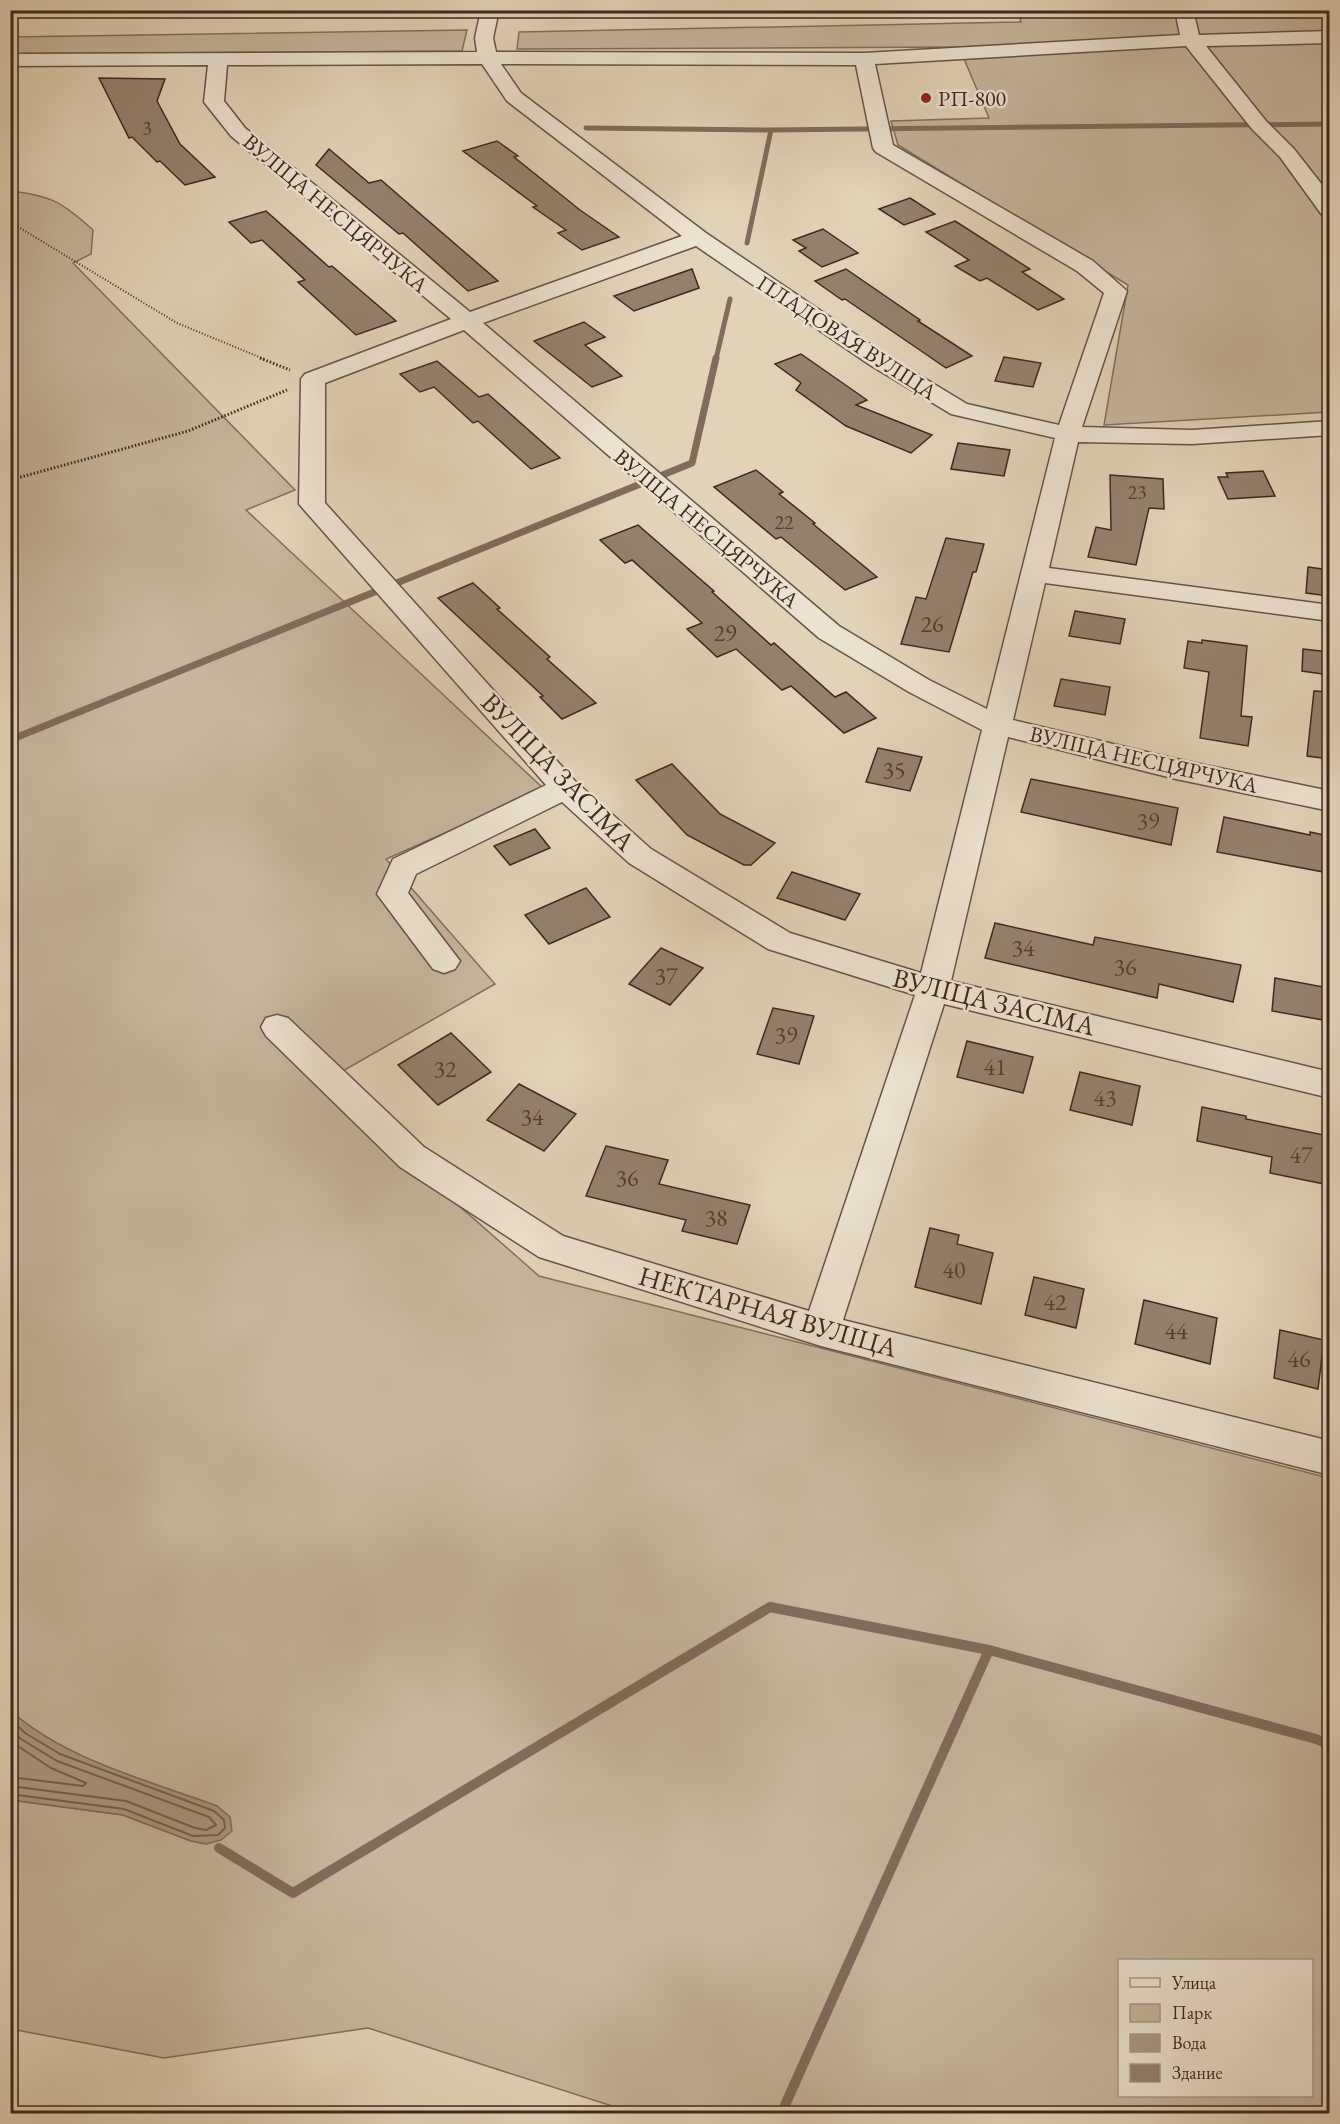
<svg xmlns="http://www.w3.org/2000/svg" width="1340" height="2124" font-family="'EB Garamond',serif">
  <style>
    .green { fill: #c5b69d; stroke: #826f5e; stroke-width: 1.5; fill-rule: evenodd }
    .water { fill: #aa9983; stroke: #7f6c5b; stroke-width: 1.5 }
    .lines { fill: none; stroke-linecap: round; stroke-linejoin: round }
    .shore { stroke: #746050; stroke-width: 2 }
    .stream-far2 { stroke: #7f6c5b; stroke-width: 5 }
    .stream-far1 { stroke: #7f6c5b; stroke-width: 7 }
    .stream { stroke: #7f6c5b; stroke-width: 10 }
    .building { fill: #93816e; stroke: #3f281e; stroke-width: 1.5 }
    .minor-casing { stroke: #685344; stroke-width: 3 }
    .path-far1 { stroke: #3f281e; stroke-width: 2; stroke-dasharray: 1 2; stroke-linecap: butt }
    .path { stroke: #3f281e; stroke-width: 3; stroke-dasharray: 1.5 2; stroke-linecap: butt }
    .minor { fill: #ece2d0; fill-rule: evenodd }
    .poi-dot { fill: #8f2418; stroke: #ece2d0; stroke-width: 2 }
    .labels { text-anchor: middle; stroke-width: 5; stroke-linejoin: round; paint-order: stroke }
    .far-number-label { font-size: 20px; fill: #543e32 }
    .far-poi-label { font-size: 22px; fill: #3f281e; stroke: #ece2d0; text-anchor: start }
    .far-street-label { font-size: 22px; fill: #3f281e; stroke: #ece2d0 }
    .number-label { font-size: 24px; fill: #543e32 }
    .street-label { font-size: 27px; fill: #3f281e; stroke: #ece2d0 }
  </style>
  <rect width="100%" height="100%" fill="#e1d3b7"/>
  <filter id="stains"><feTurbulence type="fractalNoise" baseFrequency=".00333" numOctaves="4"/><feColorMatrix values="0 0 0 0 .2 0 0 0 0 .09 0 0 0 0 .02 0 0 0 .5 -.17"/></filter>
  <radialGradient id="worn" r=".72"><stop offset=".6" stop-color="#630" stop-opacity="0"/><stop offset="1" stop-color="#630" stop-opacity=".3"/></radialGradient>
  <g class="green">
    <polygon points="1018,10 1329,11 1329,412 1104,425 1128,285 898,145 891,121 989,118 959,47 517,49 519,32 1021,22"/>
    <polygon points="467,30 462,51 11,54 10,37"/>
    <path d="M11,191C52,196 62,202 93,230L91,254L73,263L295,490L246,510L544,789L386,859L495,984L320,1084L539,1276L1329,1478V2113H634L368,2028L164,2058L11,2029V1800L123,1815L191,1841L206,1844L217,1806C150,1781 64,1759 11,1711ZM1120,1960H1312V2096H1120Z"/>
  </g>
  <path class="water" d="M11,1711C64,1759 149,1781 217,1806L230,1817L232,1831L221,1840L206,1844L191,1841L123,1815L11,1800Z"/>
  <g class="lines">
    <g class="shore">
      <polyline points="10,1719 25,1733 60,1754 214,1811 224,1820 225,1828 218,1835 193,1836 124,1809 10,1794"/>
      <polyline points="10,1729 21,1739 57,1761 209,1817 216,1825 206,1830 195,1828 126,1801 10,1786"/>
      <polyline points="10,1741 51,1768 86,1783 83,1786 10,1777"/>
    </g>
    <g class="stream-far2">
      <polyline points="586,128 771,130 1330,124"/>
      <polyline points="747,243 771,130"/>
      <polyline points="716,359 730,299"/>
    </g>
    <polyline class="stream-far1" points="10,740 692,463 716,358"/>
    <g class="stream">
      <polyline points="219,1848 293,1893 770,1607 989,1650 1316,1739 1330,1745"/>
      <polyline points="781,2114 989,1650"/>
    </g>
  </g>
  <g class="building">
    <polygon points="99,78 165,79 157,101 180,144 215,177 185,185 160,161 157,162 132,137 129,138"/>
    <polygon points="497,141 518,156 514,157 580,210 619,237 582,250 558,233 566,230 533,207 537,206 463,151"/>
    <polygon points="329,149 369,183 381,180 498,281 468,291 403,233 399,234 316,165"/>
    <polygon points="910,198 935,214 904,225 879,209"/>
    <polygon points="266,211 329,267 332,266 396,321 356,335 298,282 305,280 262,240 251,243 229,222"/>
    <polygon points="955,221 1030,269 1022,272 1064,299 1038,310 987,278 980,281 955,266 969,260 926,232"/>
    <polygon points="823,229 858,253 822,267 799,251 806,248 793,240"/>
    <polygon points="692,269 699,288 634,311 614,296"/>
    <polygon points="846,269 920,320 918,321 972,356 946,368 845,299 842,300 815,281"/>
    <polygon points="584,322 605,337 585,345 622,376 592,387 534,341"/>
    <polygon points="801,354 867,400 856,405 932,435 911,453 846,426 796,390 801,383 775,364"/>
    <polygon points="1004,357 1041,363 1033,387 995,381"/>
    <polygon points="437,361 479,397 488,394 560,458 531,469 478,421 473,423 434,387 420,392 400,374"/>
    <polygon points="958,443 1010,450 1004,476 951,469"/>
    <polygon points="756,470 783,492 779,494 815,523 813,524 877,577 845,590 781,537 776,539 714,487"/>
    <polygon points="1263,471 1275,496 1228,499 1218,477 1228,477 1226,473"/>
    <polygon points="1110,475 1163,479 1164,509 1149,508 1136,565 1088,557 1096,527 1111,530"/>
    <polygon points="638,525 714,591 712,592 771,645 774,643 835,697 846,692 876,718 844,733 791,686 782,690 736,649 717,657 687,629 702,623 632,560 625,563 600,540"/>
    <polygon points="946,538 984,544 976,572 973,572 949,652 901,644 916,597 926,599"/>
    <polygon points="1308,567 1329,570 1329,596 1306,593"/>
    <polygon points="473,583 500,608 497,609 550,657 547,659 596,703 562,719 540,697 543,696 438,598"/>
    <polygon points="1075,611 1125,619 1120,644 1069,636"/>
    <polygon points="1202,640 1247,646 1241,716 1252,717 1248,746 1200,738 1209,672 1184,668 1188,641 1202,643"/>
    <polygon points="1303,649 1329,652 1329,675 1302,671"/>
    <polygon points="1061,679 1110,687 1105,715 1054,706"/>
    <polygon points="1314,691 1329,692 1329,759 1307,756"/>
    <polygon points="878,748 922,757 910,791 866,782"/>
    <polygon points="672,764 720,814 775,843 751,865 744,865 687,835 636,780"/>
    <polygon points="1031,779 1178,808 1171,845 1021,812"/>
    <polygon points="1224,817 1310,835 1310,832 1329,836 1329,873 1217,852"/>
    <polygon points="535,829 550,848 510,865 494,846"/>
    <polygon points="792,872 860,894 845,920 777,898"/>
    <polygon points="586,888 610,917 549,944 525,915"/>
    <polygon points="995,923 1093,945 1095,937 1241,965 1233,1002 1159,984 1157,998 985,958"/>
    <polygon points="661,948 703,968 670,1005 629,984"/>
    <polygon points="1275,978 1329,988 1329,1021 1272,1011"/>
    <polygon points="773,1008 814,1016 799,1064 757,1054"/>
    <polygon points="451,1033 491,1072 438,1105 398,1065"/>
    <polygon points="967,1041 1033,1057 1023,1093 957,1077"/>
    <polygon points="1080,1072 1140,1086 1132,1125 1070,1110"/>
    <polygon points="519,1084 576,1114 544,1151 487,1120"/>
    <polygon points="1202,1107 1246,1116 1246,1119 1329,1136 1329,1185 1270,1173 1272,1157 1197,1141"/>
    <polygon points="606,1146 668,1160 659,1184 750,1205 737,1244 682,1231 686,1220 586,1196"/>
    <polygon points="930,1228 959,1235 957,1244 993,1253 981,1304 915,1287"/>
    <polygon points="1034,1277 1084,1289 1076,1328 1025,1315"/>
    <polygon points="1144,1300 1217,1318 1210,1364 1135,1344"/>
    <polygon points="1280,1330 1324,1340 1318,1389 1274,1378"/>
  </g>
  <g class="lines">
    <g class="minor-casing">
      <path id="minor" d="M481,10H499L493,38L496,52L864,53L1180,35L1175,10H1193L1199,35L1330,31V43L1206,46L1266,121L1294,149L1330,195V216L1322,215L1280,157L1252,129L1186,46L875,64L893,145L1093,261L1127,291L1082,427L1192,430L1330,421V435L1192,444L1078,442L1049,568L1330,605V621L1045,583L1013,720L1176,759L1330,791V811L1176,779L1008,737L951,981L1330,1072V1098L944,1004L843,1320L1330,1441V1475L821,1346L539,1257L400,1167L266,1036L261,1027L266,1018L277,1015L288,1018L424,1147L563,1236L809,1311L915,995L768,949L629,863L562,802L416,874L408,893L460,961L455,969L444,973L433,969L377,894L393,859L546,785L299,504L301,379L305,374L451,319L231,136L204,102L208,65L10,66V54L477,52L475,38ZM482,64L507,101L682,236L470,312L245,128L224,101L227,65ZM501,64L856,65L873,148L876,152L1077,271L1104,293L1059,425L967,404L886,355L706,233L521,93ZM696,246L870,365L951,414L1055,438L987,709L929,680L839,626L483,323ZM464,330L819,638L909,692L982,730L921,973L790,933L651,849L575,781L325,503V383Z"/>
    </g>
    <polyline class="path-far1" points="10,222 177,323 264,359"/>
    <g class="path">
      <polyline points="260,358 290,370"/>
      <polyline points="10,480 188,431 287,390"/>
    </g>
    <use href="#minor" class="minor"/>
  </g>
  <circle class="poi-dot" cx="926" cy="98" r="6"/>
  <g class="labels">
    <g class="far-number-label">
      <text x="147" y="135">3</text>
      <text x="1137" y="499">23</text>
      <text x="784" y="529">22</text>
    </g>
    <g class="far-poi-label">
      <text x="938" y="106">РП-800</text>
    </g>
    <g class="far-street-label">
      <text transform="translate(336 213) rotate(40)" y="8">ВУЛІЦА НЕСЦЯРЧУКА</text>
      <text transform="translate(847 337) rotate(33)" y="8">ПЛАДОВАЯ ВУЛІЦА</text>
      <text transform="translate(707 528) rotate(40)" y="8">ВУЛІЦА НЕСЦЯРЧУКА</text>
      <text transform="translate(1144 759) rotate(13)" y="8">ВУЛІЦА НЕСЦЯРЧУКА</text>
    </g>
    <g class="number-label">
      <text x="932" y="632">26</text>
      <text x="725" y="641">29</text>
      <text x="894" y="778">35</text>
      <text x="1148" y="829">39</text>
      <text x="1023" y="956">34</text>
      <text x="1125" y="975">36</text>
      <text x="666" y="984">37</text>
      <text x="786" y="1043">39</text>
      <text x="995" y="1075">41</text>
      <text x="445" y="1077">32</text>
      <text x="1105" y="1106">43</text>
      <text x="532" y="1125">34</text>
      <text x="1301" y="1163">47</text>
      <text x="627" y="1186">36</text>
      <text x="716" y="1226">38</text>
      <text x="954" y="1278">40</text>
      <text x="1055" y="1310">42</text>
      <text x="1176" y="1339">44</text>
      <text x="1299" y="1367">46</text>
    </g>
    <g class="street-label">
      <text transform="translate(558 772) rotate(46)" y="9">ВУЛІЦА ЗАСІМА</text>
      <text transform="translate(994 1002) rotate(14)" y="9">ВУЛІЦА ЗАСІМА</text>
      <text transform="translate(768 1312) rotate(16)" y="9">НЕКТАРНАЯ ВУЛІЦА</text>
    </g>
  </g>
  <rect width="1340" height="2124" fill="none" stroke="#e1d3b7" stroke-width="36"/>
  <rect x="12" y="12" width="1316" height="2100" fill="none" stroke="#3f281e" stroke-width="3"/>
  <rect x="18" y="18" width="1304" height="2088" fill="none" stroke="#3f281e" stroke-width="1.5"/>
  <rect x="1118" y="1959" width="195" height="138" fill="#ece2d0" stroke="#a79889" stroke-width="1.5"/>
  <rect x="1130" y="1978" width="30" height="9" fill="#ece2d0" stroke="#a79889" stroke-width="1.5"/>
  <text x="1172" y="1989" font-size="18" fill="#3f281e">Улица</text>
  <rect x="1130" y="2004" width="30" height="18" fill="#c5b69d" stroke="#a79889" stroke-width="1.5"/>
  <text x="1172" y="2019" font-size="18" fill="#3f281e">Парк</text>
  <rect x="1130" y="2034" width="30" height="18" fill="#aa9983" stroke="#a79889" stroke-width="1.5"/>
  <text x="1172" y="2049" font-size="18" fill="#3f281e">Вода</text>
  <rect x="1130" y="2064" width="30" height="18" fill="#93816e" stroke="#a79889" stroke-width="1.5"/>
  <text x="1172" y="2079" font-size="18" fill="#3f281e">Здание</text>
  <rect width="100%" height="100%" filter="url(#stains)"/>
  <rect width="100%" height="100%" fill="url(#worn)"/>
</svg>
